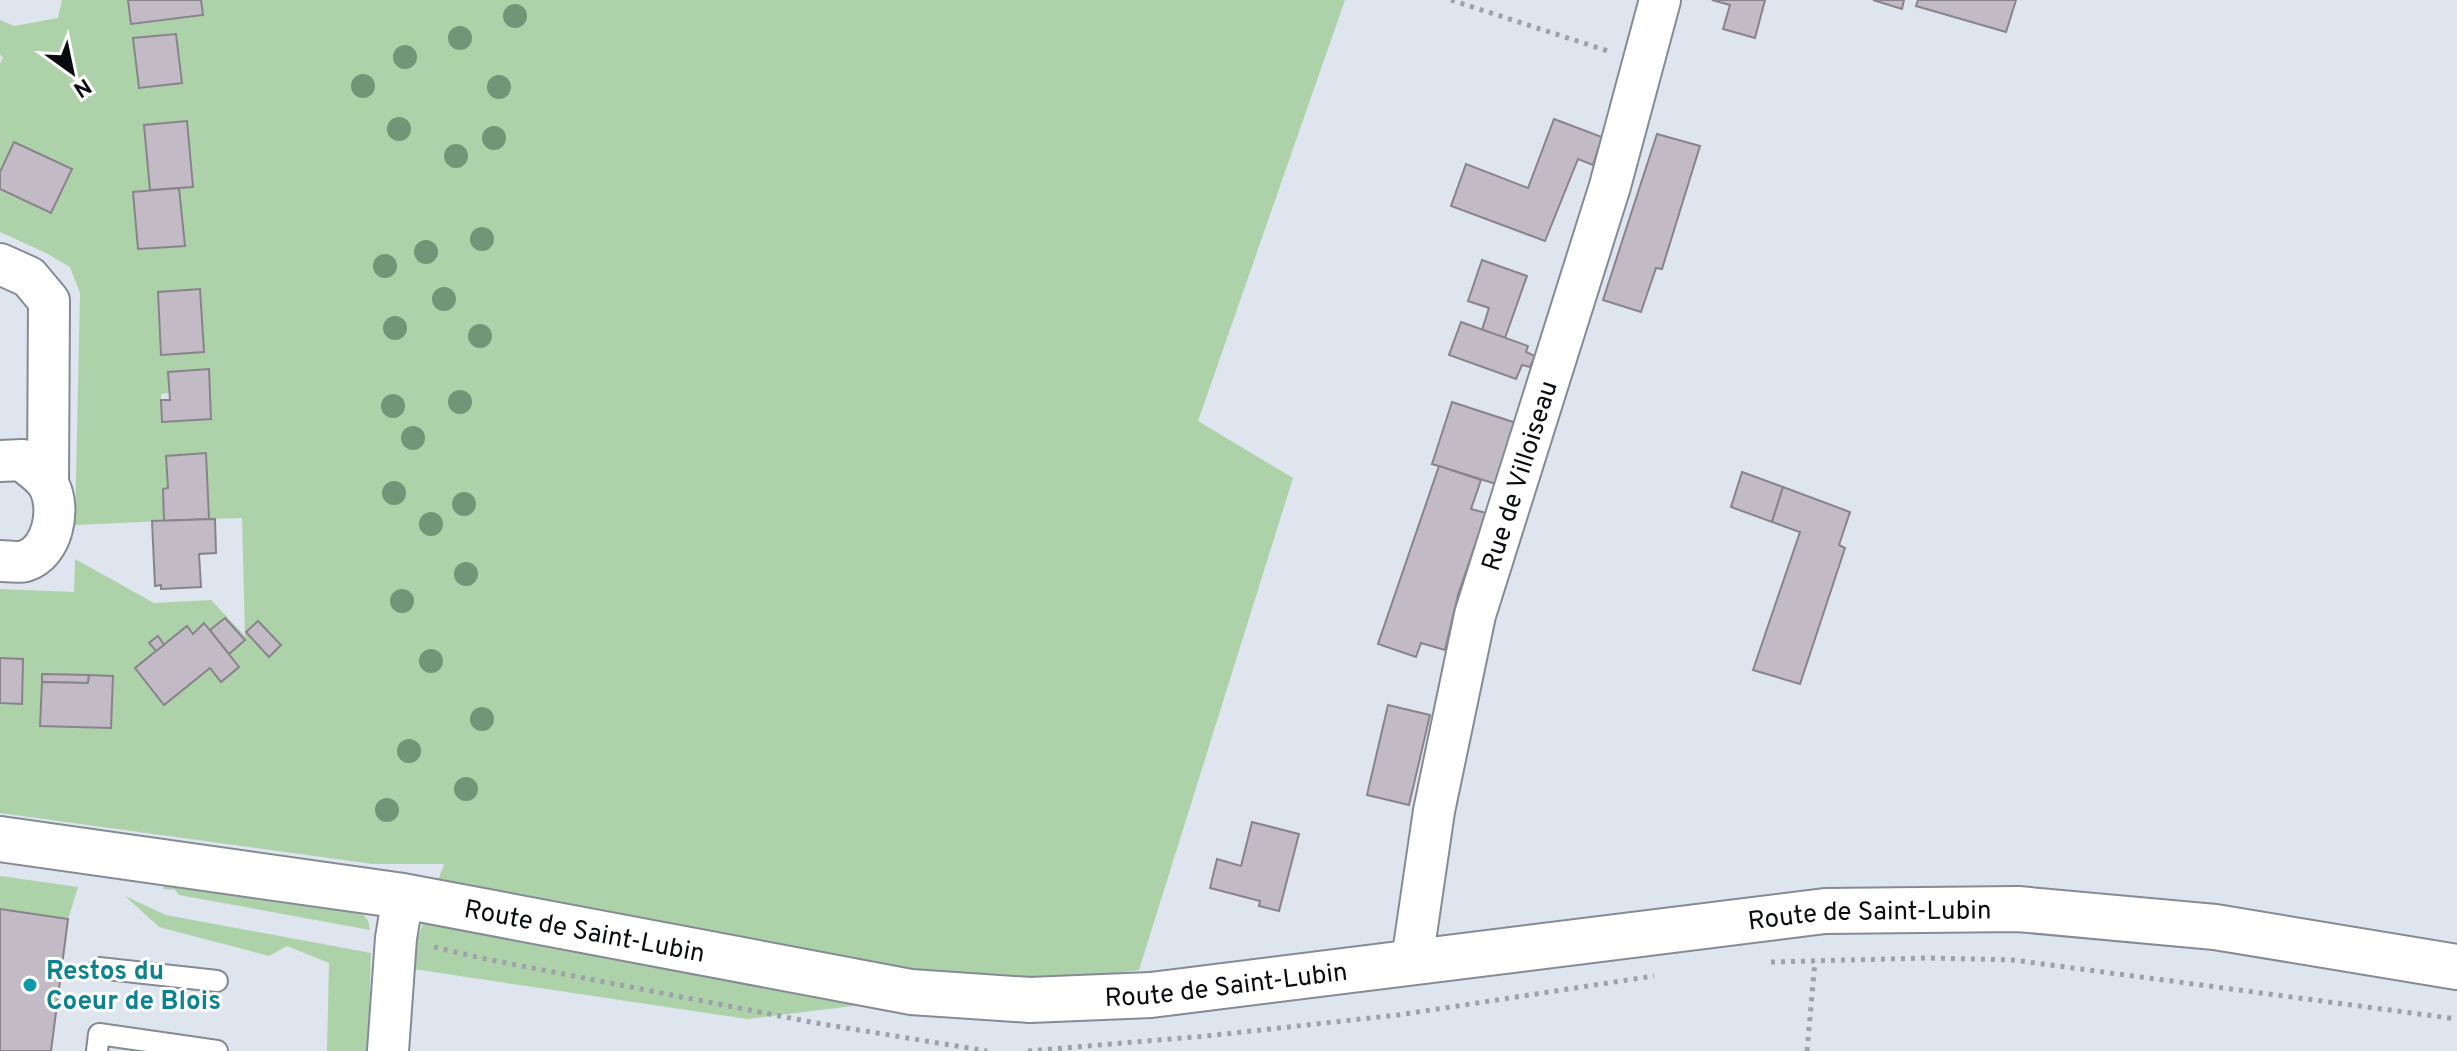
<svg xmlns="http://www.w3.org/2000/svg" width="2457" height="1051" font-family="Overpass,sans-serif">
  <style>
    .green { fill: #add1a9; fill-rule: evenodd }
    .building { fill: #c2bbc5; stroke: #89838c; stroke-width: 2 }
    .lines { fill: none; stroke-linecap: round; stroke-linejoin: round }
    .service-casing { stroke: #858b94; stroke-width: 24 }
    .minor-casing { stroke: #858b94; stroke-width: 44 }
    .tertiary-casing { stroke: #858b94; stroke-width: 48 }
    .path { stroke: #9da2aa; stroke-width: 5; stroke-dasharray: 4 6; stroke-linecap: butt }
    .service { stroke: #fff; stroke-width: 20 }
    .minor { stroke: #fff; stroke-width: 40 }
    .tertiary { stroke: #fff; stroke-width: 44 }
    .tree { fill: #719577 }
    .culture-dot { fill: #0f9aa8; stroke: #fff; stroke-width: 3 }
    .labels { text-anchor: middle; stroke-width: 6; stroke-linejoin: round; paint-order: stroke }
    .street-label { font-size: 26px; fill: #0a0c0f; stroke: #fff }
    .culture-label { font-size: 26px; font-weight: bold; fill: #0d838f; stroke: #fff; text-anchor: start }
  </style>
  <rect width="100%" height="100%" fill="#dee5ef"/>
  <g class="green">
    <path d="M62,0H128L132,23L202,15L201,0H1345L1198,421L1293,478L1139,970L747,1019L407,968L444,864H373L0,813V703L22,704L0,658V589L74,592L75,559L154,603L211,600L245,636L242,518L209,519L206,453L166,456L168,488L163,489L164,521L75,525L80,293L70,267L46,253L0,232V189L51,212L72,169L14,142L0,172V64L3,57L0,55V20L14,26L58,18ZM175,34L182,83L139,88L133,38ZM187,121L193,186L179,188L185,245L138,249L133,192L150,190L145,125ZM209,369L210,419L162,422L161,394L169,393V372ZM225,618L244,640L229,654L239,668L221,682L210,668L164,705L135,669L156,651L149,642L158,636L164,645L187,626L193,634L204,624L210,630ZM42,674L113,677L111,728L40,726Z"/>
    <polygon points="0,876 78,887 68,919 0,909"/>
    <polygon points="167,878 357,908 368,920 370,930 179,895 175,890 163,889"/>
    <polygon points="125,896 166,915 371,953 368,1051 327,1051 329,963 287,946 269,956 159,927"/>
  </g>
  <g class="building">
    <polygon points="128,0 201,0 203,15 131,24"/>
    <polygon points="1712,0 1765,0 1755,38 1723,29 1730,5"/>
    <polygon points="1873,0 1904,0 1902,9"/>
    <polygon points="1918,0 2016,0 2006,32 1916,6"/>
    <polygon points="176,34 182,83 139,88 133,38"/>
    <polygon points="1554,119 1602,137 1593,165 1578,159 1545,241 1451,206 1466,164 1528,188"/>
    <polygon points="187,121 193,187 150,190 144,125"/>
    <polygon points="1657,134 1700,146 1662,269 1656,268 1641,312 1603,300"/>
    <polygon points="14,142 72,169 51,213 0,189 0,172"/>
    <polygon points="179,188 185,246 138,249 133,192"/>
    <polygon points="1482,260 1527,276 1505,338 1482,330 1489,308 1468,301"/>
    <polygon points="200,289 204,352 161,355 158,292"/>
    <polygon points="1461,322 1528,346 1526,352 1535,356 1530,367 1522,365 1516,379 1449,355"/>
    <polygon points="209,369 211,419 162,422 161,400 170,400 168,372"/>
    <polygon points="1452,402 1516,423 1496,484 1432,464"/>
    <polygon points="206,453 209,519 164,521 163,489 168,488 166,456"/>
    <polygon points="1439,466 1481,480 1471,509 1486,513 1458,595 1445,650 1421,643 1416,657 1378,644"/>
    <polygon points="1742,472 1783,487 1772,522 1731,507"/>
    <polygon points="1783,487 1850,512 1839,545 1845,548 1800,684 1753,670 1800,532 1772,522"/>
    <polygon points="215,519 216,553 199,554 201,587 161,589 161,585 155,586 152,521"/>
    <polygon points="225,618 245,640 229,654 210,630"/>
    <polygon points="258,621 281,645 269,657 246,632"/>
    <polygon points="204,623 239,667 221,682 210,668 164,705 135,668 187,626 193,634"/>
    <polygon points="158,636 164,645 156,651 149,643"/>
    <polygon points="0,658 23,659 22,704 0,703"/>
    <polygon points="42,674 89,675 88,683 42,682"/>
    <polygon points="89,675 113,676 111,728 40,726 42,682 88,683"/>
    <polygon points="1388,705 1430,715 1409,805 1367,795"/>
    <polygon points="1252,822 1299,834 1279,911 1259,906 1260,901 1210,888 1217,859 1241,866"/>
    <polygon points="0,909 68,919 51,1051 0,1051"/>
  </g>
  <g class="lines">
    <g class="service-casing">
      <g id="service">
        <polyline points="99,968 217,981"/>
        <polyline points="97,1051 99,1034 217,1051"/>
      </g>
    </g>
    <g class="minor-casing">
      <g id="minor">
        <polyline points="0,264 29,277 49,301 48,483"/>
        <path d="M0,461L22,460C31,468 44,476 49,486C61,509 53,552 25,561C18,563 7,561 0,561"/>
        <path id="s1" d="M1412,961L1434,811L1475,615L1610,186L1660,0"/>
        <polyline points="388,1051 396,938 403,896"/>
      </g>
    </g>
    <g class="tertiary-casing">
      <g id="tertiary">
        <path id="s2" d="M0,839L403,896L911,992L1030,1000L1151,995L1825,911L2018,909L2215,927L2457,967"/>
      </g>
    </g>
    <g class="path">
      <polyline points="1451,0 1608,51"/>
      <polyline points="434,947 481,958 816,1023 987,1051"/>
      <polyline points="1771,962 1927,958 2013,960 2457,1019"/>
      <polyline points="1028,1051 1206,1036 1398,1015 1654,976"/>
      <polyline points="1807,1051 1815,961"/>
    </g>
    <use href="#service" class="service"/>
    <use href="#minor" class="minor"/>
    <use href="#tertiary" class="tertiary"/>
  </g>
  <g class="tree">
    <circle cx="515" cy="16" r="12"/>
    <circle cx="460" cy="38" r="12"/>
    <circle cx="405" cy="57" r="12"/>
    <circle cx="363" cy="86" r="12"/>
    <circle cx="499" cy="87" r="12"/>
    <circle cx="399" cy="129" r="12"/>
    <circle cx="494" cy="138" r="12"/>
    <circle cx="456" cy="156" r="12"/>
    <circle cx="482" cy="239" r="12"/>
    <circle cx="426" cy="252" r="12"/>
    <circle cx="385" cy="266" r="12"/>
    <circle cx="444" cy="299" r="12"/>
    <circle cx="395" cy="328" r="12"/>
    <circle cx="480" cy="336" r="12"/>
    <circle cx="460" cy="402" r="12"/>
    <circle cx="393" cy="406" r="12"/>
    <circle cx="413" cy="438" r="12"/>
    <circle cx="394" cy="493" r="12"/>
    <circle cx="464" cy="504" r="12"/>
    <circle cx="431" cy="524" r="12"/>
    <circle cx="466" cy="574" r="12"/>
    <circle cx="402" cy="601" r="12"/>
    <circle cx="431" cy="661" r="12"/>
    <circle cx="482" cy="719" r="12"/>
    <circle cx="409" cy="751" r="12"/>
    <circle cx="466" cy="789" r="12"/>
    <circle cx="387" cy="810" r="12"/>
  </g>
  <circle class="culture-dot" cx="30" cy="985" r="8"/>
  <g class="labels">
    <g class="street-label">
      <text dy="9" stroke="none"><textPath href="#s1" startOffset="498">Rue de Villoiseau</textPath></text>
      <text dy="9" stroke="none"><textPath href="#s2" startOffset="1888">Route de Saint-Lubin</textPath></text>
      <text dy="9" stroke="none"><textPath href="#s2" startOffset="592">Route de Saint-Lubin</textPath></text>
      <text dy="9" stroke="none"><textPath href="#s2" startOffset="1240">Route de Saint-Lubin</textPath></text>
    </g>
    <g class="culture-label">
      <text x="46" y="979">Restos du<tspan x="46" dy="30">Coeur de Blois</tspan></text>
    </g>
  </g>
  <g transform="translate(72 72) rotate(147)" stroke="#ffffff" stroke-width="6" paint-order="stroke">
  <path d="M0-6L14 30L0 20L-14 30Z" fill="#0a0c0f"/>
  <text y="-12" font-size="22" font-weight="bold" text-anchor="middle" fill="#0a0c0f">N</text>
  </g>
</svg>
